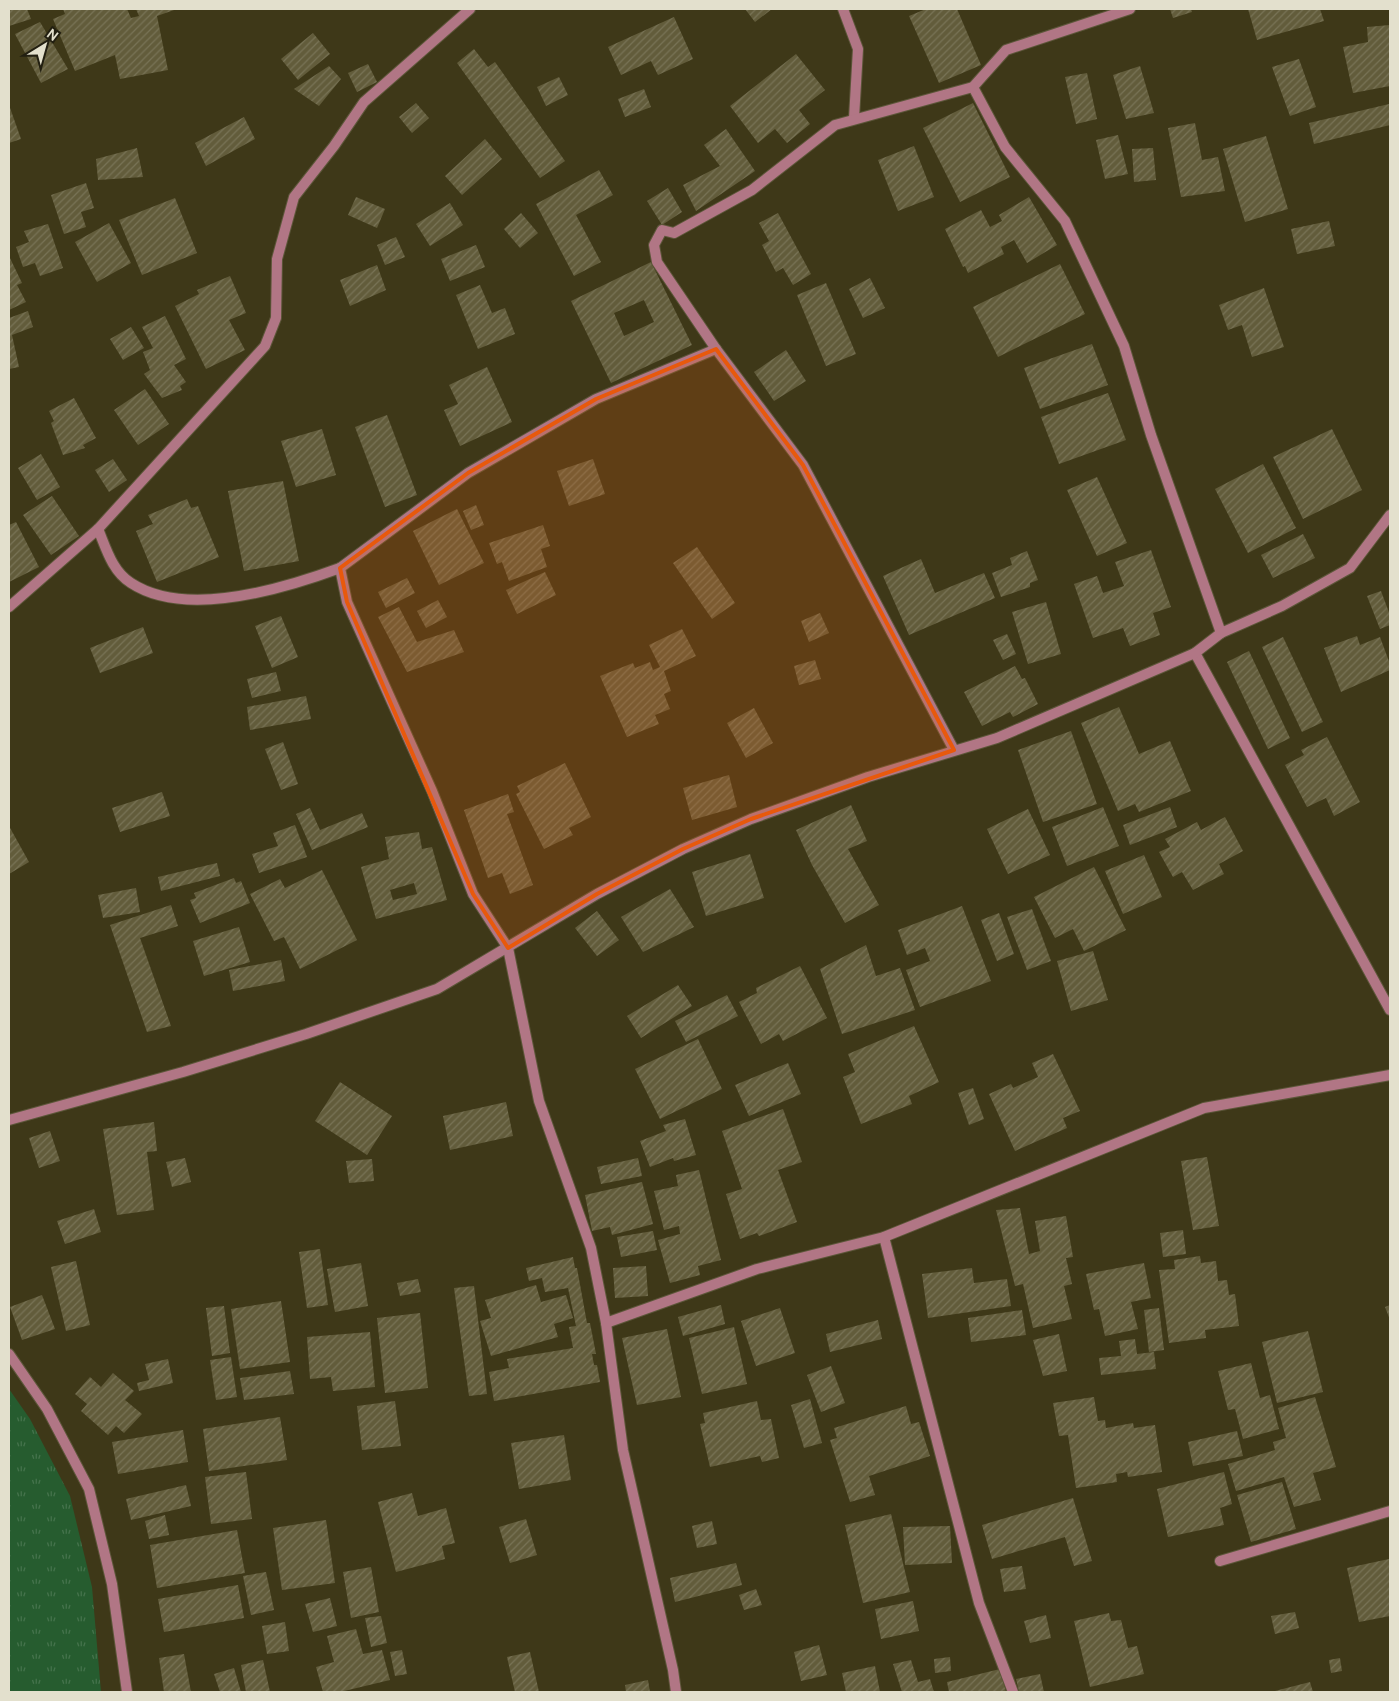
<svg xmlns="http://www.w3.org/2000/svg" width="1399" height="1701" font-family="Cabin,sans-serif">
  <style>
    .grass { fill: url(#grass-tufts) }
    .building { fill: url(#building-hatch); fill-rule: evenodd }
    .lines { fill: none; stroke-linecap: round; stroke-linejoin: round }
    .minor-casing { stroke: #5c5639; stroke-width: 12 }
    .minor { stroke: #b17685; stroke-width: 10 }
    .marked { fill: #e8590c; fill-opacity: 0.2; stroke: #e8590c; stroke-width: 4; stroke-linejoin: round }
  </style>
  <defs>
    <pattern id="grass-tufts" width="24" height="20" patternUnits="userSpaceOnUse" patternTransform="scale(1.25)"><rect width="24" height="20" fill="#265c2f"/><path d="M3 7l-1-3M5 7V3M7 7l1-3M15 17l-1-3M17 17v-4M19 17l1-3" fill="none" stroke="#45734c"/></pattern>
    <pattern id="building-hatch" width="6" height="6" patternUnits="userSpaceOnUse" patternTransform="scale(1.25)"><rect width="6" height="6" fill="#625c3b"/><path d="M-1 1l2-2M0 6l6-6M5 7l2-2" fill="none" stroke="#787356"/></pattern>
  </defs>
  <rect width="100%" height="100%" fill="#3e3818"/>
  <polygon class="grass" points="9,1389 30,1419 70,1496 92,1587 101,1692 9,1692"/>
  <g class="building">
    <polygon points="9,9 27,9 31,19 9,26"/>
    <polygon points="63,9 127,9 131,18 139,16 136,9 177,9 157,16 168,70 120,79 115,55 75,71 53,19 65,14"/>
    <polygon points="745,9 772,9 755,22"/>
    <polygon points="926,9 957,9 981,65 939,83 909,16"/>
    <polygon points="1170,9 1191,9 1192,12 1173,18"/>
    <polygon points="1248,9 1320,9 1324,21 1257,40"/>
    <polygon points="674,17 693,59 658,75 651,61 621,75 608,47"/>
    <polygon points="40,22 68,69 41,83 15,34"/>
    <polygon points="1390,25 1390,86 1353,93 1343,47 1368,42 1367,27"/>
    <polygon points="313,33 330,54 298,80 281,59"/>
    <polygon points="474,49 488,67 495,62 565,161 540,178 457,63"/>
    <polygon points="796,54 825,90 799,110 810,124 787,143 775,129 758,143 730,106"/>
    <polygon points="1299,59 1316,107 1290,116 1272,67"/>
    <polygon points="368,64 377,82 357,92 348,73"/>
    <polygon points="329,66 341,79 319,106 294,89"/>
    <polygon points="1140,66 1154,113 1126,119 1113,75"/>
    <polygon points="1087,73 1097,119 1076,124 1065,77"/>
    <polygon points="559,77 568,95 546,106 537,87"/>
    <polygon points="644,89 651,107 625,117 618,99"/>
    <polygon points="416,103 429,118 412,133 399,117"/>
    <polygon points="973,103 1010,177 960,202 923,128"/>
    <polygon points="1389,104 1390,125 1314,144 1309,123"/>
    <polygon points="9,105 21,139 9,143"/>
    <polygon points="244,117 255,139 206,166 195,143"/>
    <polygon points="1195,123 1202,160 1218,157 1225,191 1181,197 1168,128"/>
    <polygon points="726,129 755,171 696,211 683,185 720,166 704,145"/>
    <polygon points="1118,135 1128,174 1105,179 1096,140"/>
    <polygon points="1266,136 1288,209 1245,222 1223,149"/>
    <polygon points="485,139 502,159 462,195 445,176"/>
    <polygon points="914,146 934,197 898,211 878,160"/>
    <polygon points="137,148 143,177 98,180 96,159"/>
    <polygon points="1153,148 1156,180 1134,182 1132,149"/>
    <polygon points="599,170 613,195 576,215 601,262 574,276 536,204"/>
    <polygon points="86,183 94,208 81,212 86,227 64,234 51,195"/>
    <polygon points="668,188 682,212 662,225 647,201"/>
    <polygon points="356,197 385,209 377,228 348,215"/>
    <polygon points="1029,197 1057,245 1027,263 1014,240 1001,247 1004,254 968,273 965,266 963,267 945,229 981,210 990,227 1002,221 999,215"/>
    <polygon points="175,198 197,253 142,275 119,220"/>
    <polygon points="450,203 463,225 430,246 416,224"/>
    <polygon points="521,213 538,233 520,248 504,229"/>
    <polygon points="778,213 811,274 793,285 783,268 776,272 762,245 769,241 759,223"/>
    <polygon points="1329,221 1335,246 1297,254 1291,229"/>
    <polygon points="109,223 131,263 97,282 75,242"/>
    <polygon points="48,224 63,268 40,276 35,263 23,267 16,247 29,242 24,231"/>
    <polygon points="396,237 405,257 385,265 377,245"/>
    <polygon points="476,245 485,267 450,281 441,259"/>
    <polygon points="9,256 22,283 17,285 26,302 9,310"/>
    <path d="M651,262L692,345L611,383L571,301ZM644,300L654,322L624,336L614,313Z"/>
    <polygon points="1060,264 1085,314 998,357 973,307"/>
    <polygon points="377,265 386,290 350,306 340,280"/>
    <polygon points="230,276 246,313 229,320 245,350 206,369 175,306 199,294 197,290"/>
    <polygon points="870,278 885,308 863,318 849,289"/>
    <polygon points="826,283 856,354 826,366 797,295"/>
    <polygon points="480,285 492,313 505,308 515,334 478,349 456,295"/>
    <polygon points="1264,288 1284,347 1252,357 1242,325 1228,330 1219,305"/>
    <polygon points="28,311 33,327 12,335 19,367 9,369 9,318"/>
    <polygon points="165,316 186,359 174,365 186,382 180,386 182,390 162,398 144,374 150,370 143,352 153,348 142,327"/>
    <polygon points="131,327 144,348 123,360 110,339"/>
    <polygon points="1092,344 1108,385 1040,409 1024,368"/>
    <polygon points="786,350 806,381 774,401 754,372"/>
    <polygon points="487,367 512,422 460,446 444,410 458,404 449,385"/>
    <polygon points="145,389 169,424 138,445 114,410"/>
    <polygon points="1108,393 1126,440 1059,464 1041,417"/>
    <polygon points="74,398 96,438 83,445 85,448 63,455 51,423 54,421 49,411"/>
    <polygon points="387,415 417,495 385,507 355,427"/>
    <polygon points="322,429 336,475 296,487 281,441"/>
    <polygon points="1332,429 1362,490 1303,519 1273,457"/>
    <polygon points="41,454 60,487 37,500 18,468"/>
    <polygon points="113,459 127,480 109,492 95,470"/>
    <polygon points="593,459 605,494 569,506 557,471"/>
    <polygon points="1263,464 1296,528 1248,553 1215,489"/>
    <polygon points="1097,477 1127,543 1097,556 1067,490"/>
    <polygon points="283,481 299,561 244,571 228,491"/>
    <polygon points="52,496 79,536 51,555 23,515"/>
    <polygon points="187,499 191,508 198,506 219,557 157,582 136,531 153,524 148,515"/>
    <polygon points="476,505 484,525 471,530 463,511"/>
    <polygon points="457,509 484,563 439,585 413,531"/>
    <polygon points="16,522 39,567 9,582 9,525"/>
    <polygon points="543,525 550,546 541,549 547,567 509,581 502,562 497,564 489,543"/>
    <polygon points="1303,534 1315,558 1273,578 1261,555"/>
    <polygon points="697,547 735,603 712,619 673,563"/>
    <polygon points="1151,550 1171,607 1153,613 1160,635 1130,646 1123,628 1093,638 1074,584 1097,576 1103,593 1124,586 1115,562"/>
    <polygon points="1027,551 1038,580 1030,583 1030,587 1001,597 992,573 1012,565 1010,558"/>
    <polygon points="921,559 935,593 984,573 995,598 909,635 883,576"/>
    <polygon points="545,572 556,595 517,614 506,590"/>
    <polygon points="407,578 415,593 386,608 378,592"/>
    <polygon points="1381,591 1390,615 1390,625 1380,629 1367,596"/>
    <polygon points="438,600 447,617 426,628 417,611"/>
    <polygon points="1046,602 1061,654 1028,664 1012,612"/>
    <polygon points="399,607 417,642 454,630 464,652 407,672 378,617"/>
    <polygon points="820,613 829,633 809,642 801,621"/>
    <polygon points="281,616 298,657 272,668 255,626"/>
    <polygon points="143,627 153,653 100,673 90,648"/>
    <polygon points="682,629 696,656 664,671 671,691 664,694 670,709 655,715 659,724 627,737 600,676 633,663 635,668 650,662 653,670 660,667 649,645"/>
    <polygon points="1007,634 1016,654 1003,660 993,640"/>
    <polygon points="1357,636 1360,645 1380,637 1390,664 1390,670 1341,692 1324,648"/>
    <polygon points="1283,637 1323,722 1302,732 1262,647"/>
    <polygon points="1249,651 1290,738 1268,749 1227,662"/>
    <polygon points="815,660 821,679 799,685 794,666"/>
    <polygon points="1015,666 1022,679 1025,678 1038,704 1013,717 1010,712 982,726 964,692"/>
    <polygon points="276,672 281,691 252,698 247,679"/>
    <polygon points="306,696 311,719 250,730 247,707"/>
    <polygon points="1119,707 1139,754 1170,741 1191,791 1139,812 1135,804 1118,811 1081,723"/>
    <polygon points="754,708 773,743 746,758 727,723"/>
    <polygon points="1071,731 1097,804 1043,822 1018,750"/>
    <polygon points="1327,737 1360,802 1334,816 1326,798 1307,807 1285,765 1304,755 1301,750"/>
    <polygon points="283,742 298,784 281,790 265,749"/>
    <polygon points="565,763 591,817 569,828 573,835 544,849 516,794 520,792 517,786"/>
    <polygon points="729,775 737,807 692,820 683,788"/>
    <polygon points="162,792 170,816 120,832 112,808"/>
    <polygon points="508,794 514,812 507,814 533,885 510,894 502,873 488,878 464,810"/>
    <polygon points="851,805 867,841 848,849 879,905 845,923 812,865 796,830"/>
    <polygon points="1103,807 1119,846 1067,866 1052,827"/>
    <polygon points="1170,807 1177,827 1130,845 1123,825"/>
    <polygon points="310,808 320,830 362,813 368,827 312,850 296,814"/>
    <polygon points="1028,809 1050,855 1008,874 987,829"/>
    <polygon points="1225,817 1243,851 1219,864 1224,874 1193,890 1182,872 1173,877 1159,852 1170,847 1165,839 1197,822 1201,830"/>
    <polygon points="295,825 307,857 259,873 252,854 278,846 273,833"/>
    <polygon points="9,826 29,862 9,874"/>
    <path d="M419,832L422,849L432,847L447,900L376,919L361,867L389,859L385,837ZM414,883L417,894L393,900L390,890Z"/>
    <polygon points="750,854 764,898 706,916 692,872"/>
    <polygon points="1144,855 1162,897 1123,914 1105,871"/>
    <polygon points="217,863 220,876 161,891 158,877"/>
    <polygon points="1094,867 1126,930 1084,951 1073,929 1055,938 1034,897"/>
    <polygon points="322,870 357,940 300,969 284,937 274,941 250,894 280,879 285,888"/>
    <polygon points="234,878 236,883 241,881 250,903 200,923 190,900 196,898 194,893"/>
    <polygon points="136,888 140,912 103,918 98,895"/>
    <polygon points="670,889 694,927 643,952 621,917"/>
    <polygon points="171,905 178,926 140,938 171,1026 147,1032 110,925"/>
    <polygon points="962,906 991,981 920,1007 906,970 930,961 925,948 907,955 898,930"/>
    <polygon points="1032,909 1051,961 1027,970 1007,917"/>
    <polygon points="597,911 619,940 597,956 575,928"/>
    <polygon points="999,913 1014,954 997,961 981,920"/>
    <polygon points="239,927 250,962 204,976 193,941"/>
    <polygon points="866,945 876,976 900,968 915,1010 842,1034 820,969"/>
    <polygon points="1093,951 1108,1000 1071,1011 1057,961"/>
    <polygon points="281,960 285,981 233,991 229,970"/>
    <polygon points="800,966 827,1018 783,1041 779,1034 761,1044 739,1002 757,993 756,988"/>
    <polygon points="678,985 692,1006 641,1038 627,1016"/>
    <polygon points="727,995 738,1016 686,1042 675,1021"/>
    <polygon points="914,1026 939,1082 909,1096 912,1104 861,1124 843,1077 855,1072 848,1054"/>
    <polygon points="698,1039 722,1089 660,1119 635,1069"/>
    <polygon points="1053,1054 1080,1111 1063,1118 1067,1128 1015,1151 989,1094 1011,1084 1013,1088 1038,1077 1032,1063"/>
    <polygon points="788,1063 801,1094 749,1116 735,1085"/>
    <polygon points="340,1082 392,1116 367,1155 315,1121"/>
    <polygon points="973,1088 984,1119 969,1125 958,1093"/>
    <polygon points="506,1102 513,1136 450,1150 443,1116"/>
    <polygon points="783,1109 802,1162 778,1170 797,1222 759,1236 757,1233 740,1239 726,1194 742,1189 722,1131"/>
    <polygon points="685,1119 696,1155 674,1161 673,1158 650,1167 640,1141 666,1131 663,1125"/>
    <polygon points="154,1122 157,1151 147,1152 154,1210 117,1215 103,1129"/>
    <polygon points="50,1131 60,1161 39,1168 29,1138"/>
    <polygon points="1207,1157 1219,1226 1193,1230 1181,1161"/>
    <polygon points="185,1158 191,1182 172,1187 166,1162"/>
    <polygon points="638,1158 642,1176 601,1184 597,1167"/>
    <polygon points="372,1159 374,1181 349,1183 346,1161"/>
    <polygon points="699,1170 721,1260 698,1266 700,1275 670,1283 658,1240 680,1234 679,1226 664,1230 654,1191 678,1186 676,1175"/>
    <polygon points="642,1182 653,1224 612,1235 610,1227 592,1231 585,1195"/>
    <polygon points="1020,1208 1029,1254 1040,1251 1035,1221 1066,1216 1073,1257 1066,1258 1072,1284 1064,1286 1072,1319 1033,1328 1023,1284 1015,1286 996,1210"/>
    <polygon points="94,1209 101,1232 65,1244 57,1221"/>
    <polygon points="1183,1230 1186,1254 1163,1257 1160,1233"/>
    <polygon points="653,1231 657,1250 621,1257 617,1237"/>
    <polygon points="320,1249 328,1305 307,1308 299,1252"/>
    <polygon points="1200,1256 1201,1263 1216,1261 1218,1281 1227,1280 1229,1295 1235,1294 1239,1326 1205,1330 1206,1338 1169,1343 1159,1270 1175,1269 1174,1260"/>
    <polygon points="573,1257 575,1268 577,1268 587,1323 590,1323 596,1354 592,1354 594,1365 597,1365 600,1382 494,1401 489,1372 509,1368 507,1359 573,1348 569,1327 576,1326 568,1288 545,1292 542,1278 529,1281 526,1268"/>
    <polygon points="76,1261 90,1325 66,1331 51,1267"/>
    <polygon points="361,1263 368,1306 335,1312 327,1269"/>
    <polygon points="1144,1263 1151,1298 1131,1302 1138,1329 1105,1336 1099,1309 1094,1310 1086,1274"/>
    <polygon points="646,1266 648,1296 615,1298 613,1268"/>
    <polygon points="972,1268 974,1283 1007,1279 1011,1306 928,1318 922,1274"/>
    <polygon points="418,1279 421,1292 400,1296 397,1283"/>
    <polygon points="536,1285 541,1302 566,1295 573,1318 554,1324 558,1337 491,1356 480,1321 491,1318 485,1300"/>
    <polygon points="474,1286 487,1394 469,1396 454,1288"/>
    <polygon points="42,1295 55,1329 22,1340 10,1307"/>
    <polygon points="281,1301 290,1362 240,1369 231,1309"/>
    <polygon points="721,1305 725,1324 683,1336 678,1317"/>
    <polygon points="1390,1305 1390,1320 1385,1307"/>
    <polygon points="224,1306 230,1353 212,1356 206,1308"/>
    <polygon points="780,1308 795,1353 756,1366 741,1321"/>
    <polygon points="1159,1308 1164,1350 1149,1352 1144,1310"/>
    <polygon points="1022,1310 1026,1335 971,1342 968,1318"/>
    <polygon points="420,1313 428,1388 385,1393 377,1318"/>
    <polygon points="878,1320 882,1339 830,1352 826,1334"/>
    <polygon points="734,1327 747,1384 702,1394 689,1338"/>
    <polygon points="667,1329 681,1397 637,1405 622,1338"/>
    <polygon points="1308,1331 1323,1392 1277,1403 1262,1342"/>
    <polygon points="370,1332 375,1387 333,1391 331,1377 310,1379 307,1337"/>
    <polygon points="1059,1334 1067,1371 1043,1376 1033,1340"/>
    <polygon points="1135,1339 1137,1354 1154,1352 1156,1369 1101,1375 1099,1358 1121,1356 1119,1341"/>
    <polygon points="231,1357 237,1397 216,1400 210,1360"/>
    <polygon points="168,1359 173,1383 139,1391 137,1383 149,1380 145,1364"/>
    <polygon points="1251,1363 1260,1398 1270,1395 1279,1429 1243,1439 1235,1409 1228,1410 1218,1371"/>
    <polygon points="831,1366 845,1403 821,1412 807,1375"/>
    <polygon points="290,1371 294,1394 244,1400 240,1378"/>
    <polygon points="113,1373 134,1391 125,1400 142,1414 124,1433 116,1426 108,1435 81,1411 87,1404 75,1394 90,1377 101,1387"/>
    <polygon points="1094,1397 1098,1421 1105,1420 1106,1428 1133,1423 1134,1428 1155,1425 1162,1472 1128,1477 1127,1472 1116,1474 1117,1482 1076,1488 1068,1435 1059,1436 1053,1403"/>
    <polygon points="1315,1397 1336,1467 1313,1473 1321,1500 1294,1507 1284,1477 1236,1491 1228,1464 1275,1450 1273,1442 1286,1438 1278,1408"/>
    <polygon points="810,1399 822,1443 804,1448 791,1405"/>
    <polygon points="395,1401 401,1446 362,1450 357,1406"/>
    <polygon points="757,1401 761,1420 771,1419 779,1458 762,1462 760,1456 710,1467 700,1424 705,1423 703,1413"/>
    <polygon points="906,1406 911,1424 919,1422 930,1456 869,1476 875,1495 850,1502 830,1440 837,1438 834,1428"/>
    <polygon points="280,1417 287,1460 209,1471 203,1429"/>
    <polygon points="183,1430 188,1462 118,1474 112,1442"/>
    <polygon points="1237,1431 1243,1456 1193,1466 1188,1442"/>
    <polygon points="564,1435 571,1480 519,1489 511,1443"/>
    <polygon points="246,1472 252,1519 211,1524 205,1477"/>
    <polygon points="1224,1472 1232,1504 1220,1508 1224,1525 1168,1537 1157,1489"/>
    <polygon points="1282,1482 1296,1529 1251,1542 1237,1495"/>
    <polygon points="186,1485 191,1506 131,1520 126,1499"/>
    <polygon points="412,1493 418,1516 446,1508 455,1543 442,1546 445,1559 396,1572 378,1502"/>
    <polygon points="1073,1498 1092,1561 1074,1566 1065,1537 992,1559 982,1525"/>
    <polygon points="891,1514 910,1592 863,1603 845,1525"/>
    <polygon points="165,1515 169,1535 149,1539 145,1521"/>
    <polygon points="526,1519 537,1555 510,1563 499,1527"/>
    <polygon points="326,1520 335,1583 282,1590 273,1528"/>
    <polygon points="712,1521 717,1544 697,1548 692,1526"/>
    <polygon points="950,1526 952,1563 905,1565 903,1527"/>
    <polygon points="237,1530 245,1573 157,1588 150,1545"/>
    <polygon points="1389,1559 1390,1616 1359,1622 1347,1568"/>
    <polygon points="736,1563 742,1585 675,1602 670,1578"/>
    <polygon points="1022,1566 1026,1589 1004,1592 1000,1569"/>
    <polygon points="371,1567 379,1612 351,1618 343,1572"/>
    <polygon points="266,1572 274,1610 251,1615 243,1576"/>
    <polygon points="238,1585 244,1618 164,1632 158,1599"/>
    <polygon points="756,1589 762,1605 744,1610 739,1595"/>
    <polygon points="330,1598 337,1626 313,1632 305,1604"/>
    <polygon points="913,1601 919,1631 881,1639 875,1609"/>
    <polygon points="1295,1612 1299,1628 1275,1634 1271,1616"/>
    <polygon points="1109,1613 1111,1621 1121,1620 1128,1648 1137,1646 1144,1674 1090,1687 1074,1621"/>
    <polygon points="1046,1615 1051,1638 1030,1643 1024,1621"/>
    <polygon points="381,1616 387,1643 371,1647 365,1618"/>
    <polygon points="285,1622 289,1651 267,1654 262,1626"/>
    <polygon points="356,1629 363,1654 382,1650 390,1680 340,1692 323,1692 316,1667 334,1662 327,1636"/>
    <polygon points="819,1645 827,1675 801,1681 794,1652"/>
    <polygon points="402,1650 407,1674 395,1676 390,1652"/>
    <polygon points="530,1652 539,1692 515,1692 507,1657"/>
    <polygon points="184,1654 191,1692 164,1692 159,1658"/>
    <polygon points="950,1657 951,1671 935,1673 934,1659"/>
    <polygon points="1340,1658 1342,1671 1331,1673 1329,1660"/>
    <polygon points="263,1660 270,1692 246,1692 241,1665"/>
    <polygon points="911,1660 918,1682 930,1679 934,1692 902,1692 893,1664"/>
    <polygon points="875,1666 880,1692 846,1692 842,1673"/>
    <polygon points="234,1668 241,1692 220,1692 214,1674"/>
    <polygon points="1000,1669 1006,1692 949,1692 947,1682"/>
    <polygon points="1040,1674 1044,1692 1019,1692 1016,1679"/>
    <polygon points="648,1680 650,1692 626,1692 625,1685"/>
    <polygon points="1310,1682 1313,1692 1271,1692"/>
  </g>
  <g class="lines">
    <g class="minor-casing">
      <g id="minor">
        <polyline points="843,9 858,49 854,118"/>
        <polyline points="973,87 1005,147 1065,221 1124,346 1151,435 1221,633 1195,653 1390,1010"/>
        <path d="M98,529C106,548 112,571 131,583C186,619 283,589 340,568"/>
        <polyline points="9,607 98,529 265,346 276,318 277,259 294,197 334,146 364,102 470,9"/>
        <polyline points="1221,633 1282,606 1350,568 1390,515"/>
        <polyline points="954,750 803,465 716,349 657,262 654,245 662,230 674,233 752,190 835,125 973,87 1006,50 1130,9"/>
        <polyline points="9,1120 183,1072 306,1034 437,989 597,894 683,849 751,819 868,777 997,738 1195,653"/>
        <polyline points="884,1237 979,1603 1013,1692"/>
        <polyline points="606,1323 757,1269 884,1237 1204,1108 1390,1075"/>
        <polyline points="9,1354 47,1409 89,1489 112,1584 127,1692"/>
        <polyline points="1220,1561 1390,1511"/>
        <polyline points="676,1692 673,1670 623,1450 606,1323 591,1248 539,1101 508,948 473,894 432,791 347,602 340,568 468,473 596,399 716,349"/>
      </g>
    </g>
    <use href="#minor" class="minor"/>
  </g>
  <path class="marked" d="M716,349L803,465L954,750L751,819L683,849L597,894L508,948L473,894L347,602L340,568L468,473L596,399Z"/>
  <rect width="1399" height="1701" fill="none" stroke="#e3e0cd" stroke-width="20"/>
  <g transform="translate(45 45) rotate(37)" stroke="#221f11" stroke-width="4" paint-order="stroke">
  <path d="M0-4L9 19L0 12L-9 19Z" fill="#e3e0cd"/>
  <text y="-8" font-size="14" font-weight="bold" text-anchor="middle" fill="#e3e0cd">N</text>
  </g>
</svg>
